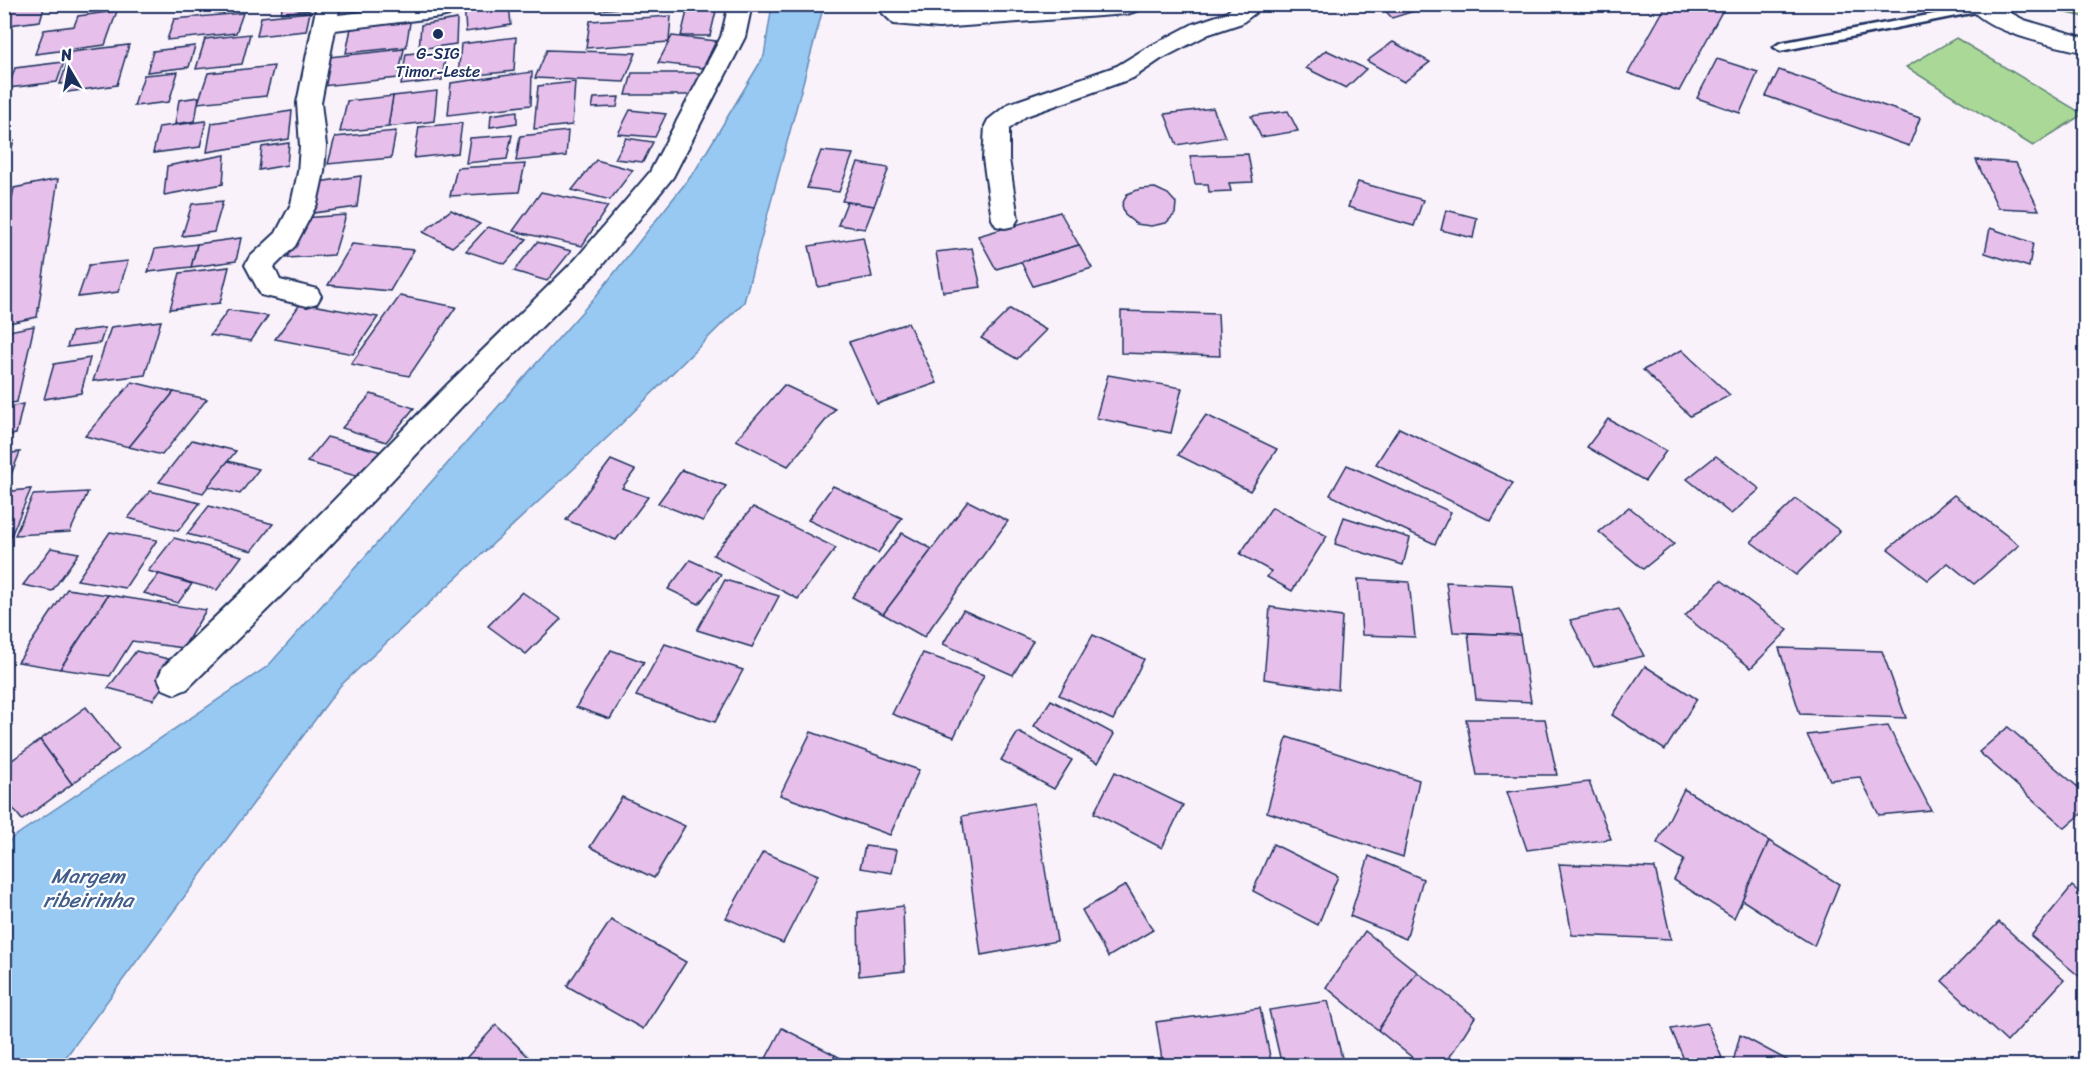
<svg xmlns="http://www.w3.org/2000/svg" width="2090" height="1070" font-family="Sriracha,sans-serif">
  <style>
    .green { fill: #aad897; stroke: #62847a; stroke-width: 1.5 }
    .water { fill: #97c9f3; stroke: #658bb7; stroke-width: 1.5 }
    .building { fill: #e6c0ea; stroke: #1b2f5e; stroke-width: 1.5 }
    .lines { fill: none; stroke-linecap: round; stroke-linejoin: round }
    .service-casing { stroke: #1b2f5e; stroke-width: 5 }
    .minor-casing { stroke: #1b2f5e; stroke-width: 4 }
    .service { fill: #fff; fill-rule: evenodd }
    .minor { fill: #fff; fill-rule: evenodd }
    .poi-dot { fill: #1b2f5e; stroke: #fff; stroke-width: 2 }
    .labels { text-anchor: middle; stroke-width: 4.5; stroke-linejoin: round; paint-order: stroke }
    .far-poi-label { font-size: 16px; fill: #1b2f5e; stroke: #fff }
    .water-label { font-size: 21px; font-style: italic; fill: #405d8b; stroke: #fff }
  </style>
  <rect width="100%" height="100%" fill="#faf2fb"/>
  <filter id="ink" filterUnits="userSpaceOnUse"><feTurbulence type="fractalNoise" baseFrequency=".0167" numOctaves="2"/><feDisplacementMap in="SourceGraphic" scale="12" xChannelSelector="R" yChannelSelector="G"/><feConvolveMatrix kernelMatrix="1 2 1 2 8 2 1 2 1" color-interpolation-filters="sRGB"/></filter>
  <g filter="url(#ink)">
    <g class="green">
      <polygon points="2032,5 2085,5 2085,17"/>
      <polygon points="1956,38 2083,114 2033,146 1906,67"/>
    </g>
    <polygon class="water" points="772,5 824,5 744,302 609,436 340,686 60,1065 5,1065 4,851 12,838 268,666 596,296 695,171 764,56"/>
    <g class="building">
      <polygon points="4,4 45,4 40,21 8,25 12,15 4,16"/>
      <polygon points="283,4 310,4 309,10 281,13"/>
      <polygon points="362,4 437,4 361,16"/>
      <polygon points="464,4 509,4 511,25 466,32"/>
      <polygon points="561,4 593,4 561,8"/>
      <polygon points="601,4 630,4 629,7 600,10"/>
      <polygon points="1379,4 1412,4 1417,10 1392,18"/>
      <polygon points="1667,4 1726,4 1679,91 1628,73"/>
      <polygon points="688,7 717,7 710,36 681,36"/>
      <polygon points="117,11 105,45 35,54 44,30 74,26 78,16"/>
      <polygon points="310,12 306,31 257,36 261,17"/>
      <polygon points="243,13 236,33 167,40 174,19"/>
      <polygon points="671,16 669,42 586,48 590,21"/>
      <polygon points="411,17 406,47 346,53 352,23"/>
      <polygon points="457,19 456,44 419,49 421,25"/>
      <polygon points="250,34 242,64 196,69 205,39"/>
      <polygon points="672,36 716,41 703,68 658,63"/>
      <polygon points="516,37 514,71 458,77 461,44"/>
      <polygon points="1393,42 1430,62 1404,82 1367,61"/>
      <polygon points="129,45 117,85 67,92 69,83 60,84 71,52"/>
      <polygon points="195,46 189,67 147,72 153,51"/>
      <polygon points="404,49 398,78 322,86 329,57"/>
      <polygon points="446,50 442,80 401,85 406,54"/>
      <polygon points="547,50 636,53 624,82 535,78"/>
      <polygon points="1326,50 1366,69 1346,88 1306,68"/>
      <polygon points="1717,59 1758,72 1740,113 1697,98"/>
      <polygon points="64,62 57,82 8,88 15,68"/>
      <polygon points="274,66 266,96 198,103 208,73"/>
      <polygon points="1779,70 1920,118 1909,146 1766,96"/>
      <polygon points="178,72 169,102 134,106 144,75"/>
      <polygon points="532,72 531,105 448,115 451,83"/>
      <polygon points="632,73 699,73 694,95 626,95"/>
      <polygon points="575,82 572,125 534,129 538,86"/>
      <polygon points="437,91 434,121 388,127 393,96"/>
      <polygon points="393,96 388,127 340,132 347,101"/>
      <polygon points="199,97 195,121 175,124 179,100"/>
      <polygon points="619,97 617,107 592,108 594,98"/>
      <polygon points="1213,108 1225,137 1177,145 1165,114"/>
      <polygon points="630,110 666,114 655,137 618,134"/>
      <polygon points="292,111 289,139 207,152 212,123"/>
      <polygon points="517,111 517,123 490,127 491,115"/>
      <polygon points="1288,111 1298,131 1261,137 1251,116"/>
      <polygon points="206,121 200,147 153,153 159,127"/>
      <polygon points="462,123 458,153 414,158 419,127"/>
      <polygon points="396,131 391,158 328,164 335,137"/>
      <polygon points="568,131 566,156 516,161 520,136"/>
      <polygon points="512,135 507,159 466,163 470,138"/>
      <polygon points="626,138 653,142 643,162 615,159"/>
      <polygon points="14,141 5,165 4,165 4,142"/>
      <polygon points="289,143 287,165 259,170 262,147"/>
      <polygon points="821,151 853,154 839,192 807,188"/>
      <polygon points="1248,154 1253,182 1229,183 1231,191 1209,192 1208,184 1195,184 1190,156"/>
      <polygon points="225,155 223,184 164,195 167,166"/>
      <polygon points="596,160 633,170 610,200 572,190"/>
      <polygon points="1976,160 2016,163 2039,210 1998,208"/>
      <polygon points="858,163 889,168 874,206 842,201"/>
      <polygon points="525,164 519,192 450,196 457,168"/>
      <polygon points="361,176 357,207 306,214 311,183"/>
      <polygon points="58,179 37,317 4,324 4,238 14,188"/>
      <polygon points="1358,182 1423,200 1414,226 1348,207"/>
      <polygon points="1155,188 1168,194 1176,203 1175,214 1166,223 1151,226 1136,224 1125,215 1122,205 1127,194 1140,189"/>
      <polygon points="541,192 608,206 582,246 513,231"/>
      <polygon points="223,201 214,232 182,236 192,204"/>
      <polygon points="847,202 874,206 865,229 838,225"/>
      <polygon points="451,210 480,224 452,247 423,232"/>
      <polygon points="1446,210 1477,218 1473,238 1441,230"/>
      <polygon points="1060,212 1079,245 996,269 978,236"/>
      <polygon points="346,215 334,255 288,258 301,218"/>
      <polygon points="488,227 527,239 505,264 466,251"/>
      <polygon points="1990,228 2033,243 2029,267 1985,253"/>
      <polygon points="863,237 872,277 818,287 809,246"/>
      <polygon points="241,238 236,261 191,267 197,244"/>
      <polygon points="537,242 571,251 547,281 514,271"/>
      <polygon points="197,244 191,267 148,272 155,249"/>
      <polygon points="352,244 414,250 390,291 328,285"/>
      <polygon points="1079,245 1092,268 1033,286 1021,262"/>
      <polygon points="972,248 981,287 943,292 936,252"/>
      <polygon points="128,261 118,292 78,297 89,265"/>
      <polygon points="229,267 220,303 170,309 180,273"/>
      <polygon points="400,296 456,307 409,376 351,364"/>
      <polygon points="301,303 378,317 353,354 275,339"/>
      <polygon points="1010,309 1046,330 1017,359 981,338"/>
      <polygon points="228,310 268,316 251,341 210,335"/>
      <polygon points="1121,311 1218,314 1220,356 1121,353"/>
      <polygon points="161,321 145,375 93,381 111,327"/>
      <polygon points="908,323 937,383 877,404 849,342"/>
      <polygon points="34,326 17,402 4,405 4,332"/>
      <polygon points="105,328 100,343 67,347 72,332"/>
      <polygon points="1682,350 1730,395 1690,416 1643,370"/>
      <polygon points="90,358 81,393 44,399 54,364"/>
      <polygon points="1108,375 1182,388 1171,433 1096,418"/>
      <polygon points="132,382 174,392 129,447 85,436"/>
      <polygon points="784,385 835,409 788,466 736,440"/>
      <polygon points="174,392 207,399 162,455 129,447"/>
      <polygon points="371,394 414,408 386,442 342,428"/>
      <polygon points="23,404 16,434 4,436 4,408"/>
      <polygon points="1206,415 1277,449 1250,491 1178,455"/>
      <polygon points="1608,419 1666,451 1645,481 1587,447"/>
      <polygon points="1399,428 1513,483 1491,521 1376,464"/>
      <polygon points="327,437 385,453 366,479 307,462"/>
      <polygon points="192,440 236,451 203,493 159,482"/>
      <polygon points="20,452 7,485 4,485 4,454"/>
      <polygon points="1716,456 1760,489 1731,514 1687,479"/>
      <polygon points="611,460 635,470 622,488 648,497 616,540 566,520"/>
      <polygon points="228,461 259,469 240,494 208,486"/>
      <polygon points="1347,465 1451,512 1435,544 1330,495"/>
      <polygon points="682,470 726,486 703,521 658,503"/>
      <polygon points="833,486 902,518 878,553 808,520"/>
      <polygon points="31,489 7,545 4,545 4,492"/>
      <polygon points="150,491 200,503 178,531 128,518"/>
      <polygon points="88,492 70,532 15,535 33,495"/>
      <polygon points="1954,495 2019,545 1974,584 1948,563 1928,580 1888,549"/>
      <polygon points="1796,499 1840,531 1796,575 1751,542"/>
      <polygon points="968,501 1008,521 924,637 883,614"/>
      <polygon points="209,506 273,524 252,551 187,534"/>
      <polygon points="753,507 836,548 798,599 713,555"/>
      <polygon points="1272,507 1327,536 1292,591 1267,577 1271,571 1240,554"/>
      <polygon points="1629,507 1674,544 1643,569 1599,532"/>
      <polygon points="1344,517 1410,538 1403,565 1335,544"/>
      <polygon points="110,532 157,540 125,588 77,580"/>
      <polygon points="902,533 932,549 883,614 852,597"/>
      <polygon points="174,538 242,556 217,590 148,571"/>
      <polygon points="51,548 79,553 52,591 23,585"/>
      <polygon points="690,560 721,574 699,604 668,589"/>
      <polygon points="159,574 192,584 178,603 144,593"/>
      <polygon points="1358,579 1409,582 1415,637 1362,635"/>
      <polygon points="725,580 779,596 752,647 697,630"/>
      <polygon points="1721,580 1788,630 1751,668 1685,616"/>
      <polygon points="1446,582 1512,585 1520,635 1453,632"/>
      <polygon points="67,589 108,595 60,669 18,662"/>
      <polygon points="522,592 561,619 526,654 488,626"/>
      <polygon points="108,595 206,610 183,648 132,641 110,676 60,669"/>
      <polygon points="1270,607 1342,617 1338,690 1264,679"/>
      <polygon points="1619,609 1644,656 1594,667 1570,620"/>
      <polygon points="963,610 1033,641 1013,675 943,644"/>
      <polygon points="1468,633 1520,635 1531,702 1476,699"/>
      <polygon points="1093,635 1144,659 1113,720 1059,695"/>
      <polygon points="665,644 743,670 715,722 636,696"/>
      <polygon points="1779,648 1882,651 1906,718 1800,714"/>
      <polygon points="611,650 644,662 610,719 576,707"/>
      <polygon points="136,651 180,662 153,700 108,688"/>
      <polygon points="923,653 984,675 954,737 892,714"/>
      <polygon points="1645,666 1697,699 1665,750 1612,715"/>
      <polygon points="1051,700 1114,734 1098,763 1034,726"/>
      <polygon points="86,707 119,749 72,784 40,740"/>
      <polygon points="1466,719 1545,719 1557,775 1477,775"/>
      <polygon points="1888,726 1931,810 1879,815 1860,777 1830,780 1807,735"/>
      <polygon points="2008,727 2086,794 2086,810 2065,828 1979,752"/>
      <polygon points="811,732 919,770 890,835 780,795"/>
      <polygon points="1018,732 1072,760 1054,789 1001,760"/>
      <polygon points="1287,737 1419,780 1403,857 1267,812"/>
      <polygon points="40,740 72,784 22,820 4,797 4,766"/>
      <polygon points="1115,772 1183,805 1162,848 1094,813"/>
      <polygon points="1589,782 1611,839 1527,850 1507,792"/>
      <polygon points="1684,789 1769,841 1734,918 1674,880 1684,860 1657,843"/>
      <polygon points="622,797 685,826 654,878 590,847"/>
      <polygon points="1034,803 1057,941 981,955 962,816"/>
      <polygon points="1769,841 1839,884 1814,946 1742,900"/>
      <polygon points="1273,844 1338,876 1318,925 1253,891"/>
      <polygon points="865,846 897,850 892,873 860,868"/>
      <polygon points="763,852 818,875 783,943 726,918"/>
      <polygon points="1369,856 1423,879 1406,939 1350,916"/>
      <polygon points="1559,864 1655,868 1671,939 1572,935"/>
      <polygon points="1126,885 1153,930 1108,957 1082,910"/>
      <polygon points="2072,886 2086,898 2086,982 2031,936"/>
      <polygon points="903,906 905,971 859,976 858,912"/>
      <polygon points="611,920 686,962 643,1029 567,986"/>
      <polygon points="1999,922 2064,980 2007,1042 1942,981"/>
      <polygon points="1365,931 1417,972 1378,1030 1326,987"/>
      <polygon points="1417,972 1475,1017 1444,1066 1423,1066 1378,1030"/>
      <polygon points="1328,1001 1343,1062 1321,1066 1282,1066 1269,1010"/>
      <polygon points="1260,1008 1272,1066 1163,1066 1156,1022"/>
      <polygon points="1707,1023 1722,1058 1686,1064 1671,1029"/>
      <polygon points="496,1025 538,1066 459,1066"/>
      <polygon points="782,1028 835,1055 830,1066 762,1066"/>
      <polygon points="1740,1035 1798,1066 1732,1066"/>
      <polygon points="835,1055 855,1066 830,1066"/>
    </g>
    <g class="lines">
      <g class="service-casing">
        <polygon id="service" points="1982,5 1987,8 1986,10 1780,51 1774,47 1780,43"/>
      </g>
      <g class="minor-casing">
        <g id="minor">
          <polygon points="317,4 340,4 338,15 427,4 447,4 452,10 449,15 441,17 335,30 321,103 326,146 324,172 317,204 295,246 274,267 280,280 317,289 321,296 317,303 307,306 261,295 245,265 249,258 276,233 291,204 298,172 300,146 297,103"/>
          <polygon points="729,4 752,4 745,37 673,177 595,274 467,401 306,571 187,689 175,694 163,689 158,678 163,667 284,551 447,385 575,260 650,172 721,37"/>
          <polygon points="873,4 899,4 908,12 939,14 1064,4 1145,4 1142,9 1127,14 939,28 894,24"/>
          <polygon points="1236,4 1259,4 1255,13 1242,23 1209,34 1161,59 1133,78 1026,116 1009,129 1009,159 1018,219 1014,226 1005,228 996,226 992,219 983,159 985,126 988,120 1008,104 1117,66 1145,49 1193,24 1226,13"/>
          <path d="M1967,4H1994L2024,20L2086,38V53C2053,45 1987,34 1967,4Z"/>
        </g>
      </g>
      <use href="#service" class="service"/>
      <use href="#minor" class="minor"/>
    </g>
  </g>
  <circle class="poi-dot" cx="438" cy="34" r="6"/>
  <g class="labels">
    <g class="far-poi-label">
      <text x="438" y="59">G-SIG<tspan x="438" dy="18">Timor-Leste</tspan></text>
    </g>
    <g class="water-label">
      <text x="88" y="883">Margem<tspan x="88" dy="24">ribeirinha</tspan></text>
    </g>
  </g>
  <rect width="2090" height="1070" fill="none" stroke="#fff" stroke-width="24"/>
  <rect x="12" y="12" width="2066" height="1046" fill="none" stroke="#1b2f5e" stroke-width="2" filter="url(#ink)"/>
  <g transform="translate(69 69) rotate(350)" stroke="#ffffff" stroke-width="4.5" paint-order="stroke">
  <path d="M0-4.5L10 22L0 15L-10 22Z" fill="#1b2f5e"/>
  <text y="-9" font-size="16" font-weight="bold" text-anchor="middle" fill="#1b2f5e">N</text>
  </g>
</svg>
